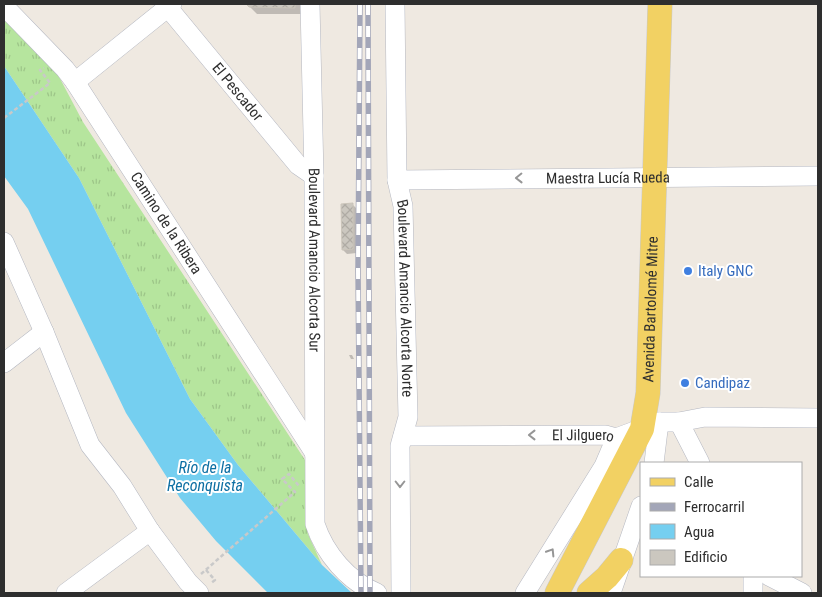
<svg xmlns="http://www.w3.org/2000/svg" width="822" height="597" font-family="'Roboto Condensed',sans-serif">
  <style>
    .grass { fill: url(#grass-tufts) }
    .water { fill: #75cff0 }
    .shadow { fill: #0003 }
    .building { fill: url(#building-cross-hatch); stroke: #cbc5ba }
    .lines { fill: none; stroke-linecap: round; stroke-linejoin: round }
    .minor-casing { stroke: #b4b7c1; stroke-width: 20 }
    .major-casing { stroke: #c9c9c9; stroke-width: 25 }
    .path { stroke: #c9c9c9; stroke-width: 2.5; stroke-dasharray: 4 2.5; stroke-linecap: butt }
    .minor { stroke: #fff; stroke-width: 19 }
    .major { stroke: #f2d163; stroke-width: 24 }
    .rail-casing { stroke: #a3a6b8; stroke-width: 5.5 }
    .rail { stroke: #fff; stroke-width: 4; stroke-dasharray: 11; stroke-linecap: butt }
    .oneway { stroke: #969696 }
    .shop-dot { fill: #3f7fe0; stroke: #fff; stroke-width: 2 }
    .labels { text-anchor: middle; stroke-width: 4; stroke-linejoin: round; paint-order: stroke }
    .street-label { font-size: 15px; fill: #2e2e2e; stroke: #fff }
    .shop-label { font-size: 15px; fill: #366cbe; stroke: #fff; text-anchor: start }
    .water-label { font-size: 16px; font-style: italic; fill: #0d6fa3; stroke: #fff }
  </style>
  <defs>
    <pattern id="grass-tufts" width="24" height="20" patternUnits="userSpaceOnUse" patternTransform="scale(1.25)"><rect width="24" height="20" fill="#b6e59e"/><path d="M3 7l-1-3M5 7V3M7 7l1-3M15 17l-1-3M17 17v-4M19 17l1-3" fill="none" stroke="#9dc588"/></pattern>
    <pattern id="building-cross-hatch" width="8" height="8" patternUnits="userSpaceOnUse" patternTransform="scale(1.25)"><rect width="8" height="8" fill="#cbc7bf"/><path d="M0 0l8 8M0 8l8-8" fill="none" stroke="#afaba4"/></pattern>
  </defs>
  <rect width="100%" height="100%" fill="#efe9e1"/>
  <polygon class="grass" points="4,18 56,71 83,122 305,460 305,512 308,534 322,565 238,465 190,399 79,178 4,66"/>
  <polygon class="water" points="4,66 79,178 190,399 238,465 322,565 352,593 268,593 216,541 180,498 126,413 28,209 4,176"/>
  <g class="shadow">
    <polygon points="247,4 302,4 302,14 257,14"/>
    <polygon points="352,204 357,209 357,253 347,254 343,250"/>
    <polygon points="349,355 352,355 354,359 351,359"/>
  </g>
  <g class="building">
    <polygon points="246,4 295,4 295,8 249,7"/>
    <polygon points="353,203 353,249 342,250 341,204"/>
  </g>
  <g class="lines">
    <g class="minor-casing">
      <g id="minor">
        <path id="s1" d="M165,4L298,165L314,176"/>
        <path id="s2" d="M310,4L314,176L315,524C325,554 348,581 377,593"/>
        <path id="s3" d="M395,4L397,180L403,206L408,417L400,446L401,593"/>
        <path id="s4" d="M4,6L65,69L75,82L314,452"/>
        <polyline points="75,82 172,4"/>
        <path id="s5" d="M397,180L818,176"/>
        <polyline points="4,242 44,332 90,445 122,486 150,531 188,582 199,593"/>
        <polyline points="4,363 44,332"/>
        <polyline points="679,422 700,463"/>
        <path id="s6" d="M403,436L605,435L616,438L659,422H679L705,417L818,418"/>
        <polyline points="654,463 659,422"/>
        <polyline points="769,576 802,593"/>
        <polyline points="66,593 150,531"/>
        <polyline points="525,593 604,466 616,438"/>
        <polyline points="611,593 641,506"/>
        <polyline points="753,593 753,576"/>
      </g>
    </g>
    <g class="major-casing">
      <g id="major">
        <path id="s7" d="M557,593L642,429L648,393L660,4"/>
        <polyline points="589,593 607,577 621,560"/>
      </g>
    </g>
    <g class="path">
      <polyline points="4,118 50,83 40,70 44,68"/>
      <polyline points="206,570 215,580 211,583"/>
      <polyline points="201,574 295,492 282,479 289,474 299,486"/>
    </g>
    <use href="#minor" class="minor"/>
    <use href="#major" class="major"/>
    <g class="rail-casing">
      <g id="rail">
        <polyline points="360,4 358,270 361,593"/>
        <polyline points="368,4 370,593"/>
      </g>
    </g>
    <use href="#rail" class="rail"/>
  </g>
  <defs><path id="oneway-chevron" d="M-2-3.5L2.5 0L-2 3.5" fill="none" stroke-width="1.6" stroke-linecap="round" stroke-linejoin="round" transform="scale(1.25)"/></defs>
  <g class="oneway">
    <use href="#oneway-chevron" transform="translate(519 178) rotate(179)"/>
    <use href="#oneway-chevron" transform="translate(532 435) rotate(180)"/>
    <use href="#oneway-chevron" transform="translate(400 484) rotate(90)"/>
    <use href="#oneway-chevron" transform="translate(551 552) rotate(-58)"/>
  </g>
  <g class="shop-dot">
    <circle cx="688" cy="271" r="5"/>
    <circle cx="685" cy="383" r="5"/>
  </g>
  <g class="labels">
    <g class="street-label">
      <text dy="5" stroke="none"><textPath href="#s1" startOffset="114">El Pescador</textPath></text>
      <text dy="5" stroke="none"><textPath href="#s5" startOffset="211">Maestra Lucía Rueda</textPath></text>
      <text dy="5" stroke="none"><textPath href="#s4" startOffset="272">Camino de la Ribera</textPath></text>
      <text dy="5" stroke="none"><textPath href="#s2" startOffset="256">Boulevard Amancio Alcorta Sur</textPath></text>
      <text dy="5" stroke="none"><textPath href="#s3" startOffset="295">Boulevard Amancio Alcorta Norte</textPath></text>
      <text dy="5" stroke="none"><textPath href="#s7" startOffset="305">Avenida Bartolomé Mitre</textPath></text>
      <text dy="5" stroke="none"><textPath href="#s6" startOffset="180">El Jilguero</textPath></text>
    </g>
    <g class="shop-label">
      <text x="698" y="276">Italy GNC</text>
      <text x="695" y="388">Candipaz</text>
    </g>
    <g class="water-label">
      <text x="205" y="473">Río de la<tspan x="205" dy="18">Reconquista</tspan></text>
    </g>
  </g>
  <rect width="822" height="597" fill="none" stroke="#2e2e2e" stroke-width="10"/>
  <rect x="640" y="462" width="162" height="115" fill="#ffffff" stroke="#ababab"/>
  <rect x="650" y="478" width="25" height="8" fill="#f2d163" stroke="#ababab"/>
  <text x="684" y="487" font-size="15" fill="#2e2e2e">Calle</text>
  <rect x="650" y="503" width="25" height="8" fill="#a3a6b8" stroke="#ababab"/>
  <text x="684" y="512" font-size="15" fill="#2e2e2e">Ferrocarril</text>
  <rect x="650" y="524" width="25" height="15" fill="#75cff0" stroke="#ababab"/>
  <text x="684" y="537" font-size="15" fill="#2e2e2e">Agua</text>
  <rect x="650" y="550" width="25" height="15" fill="#cbc7bf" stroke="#ababab"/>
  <text x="684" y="562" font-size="15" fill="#2e2e2e">Edificio</text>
</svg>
